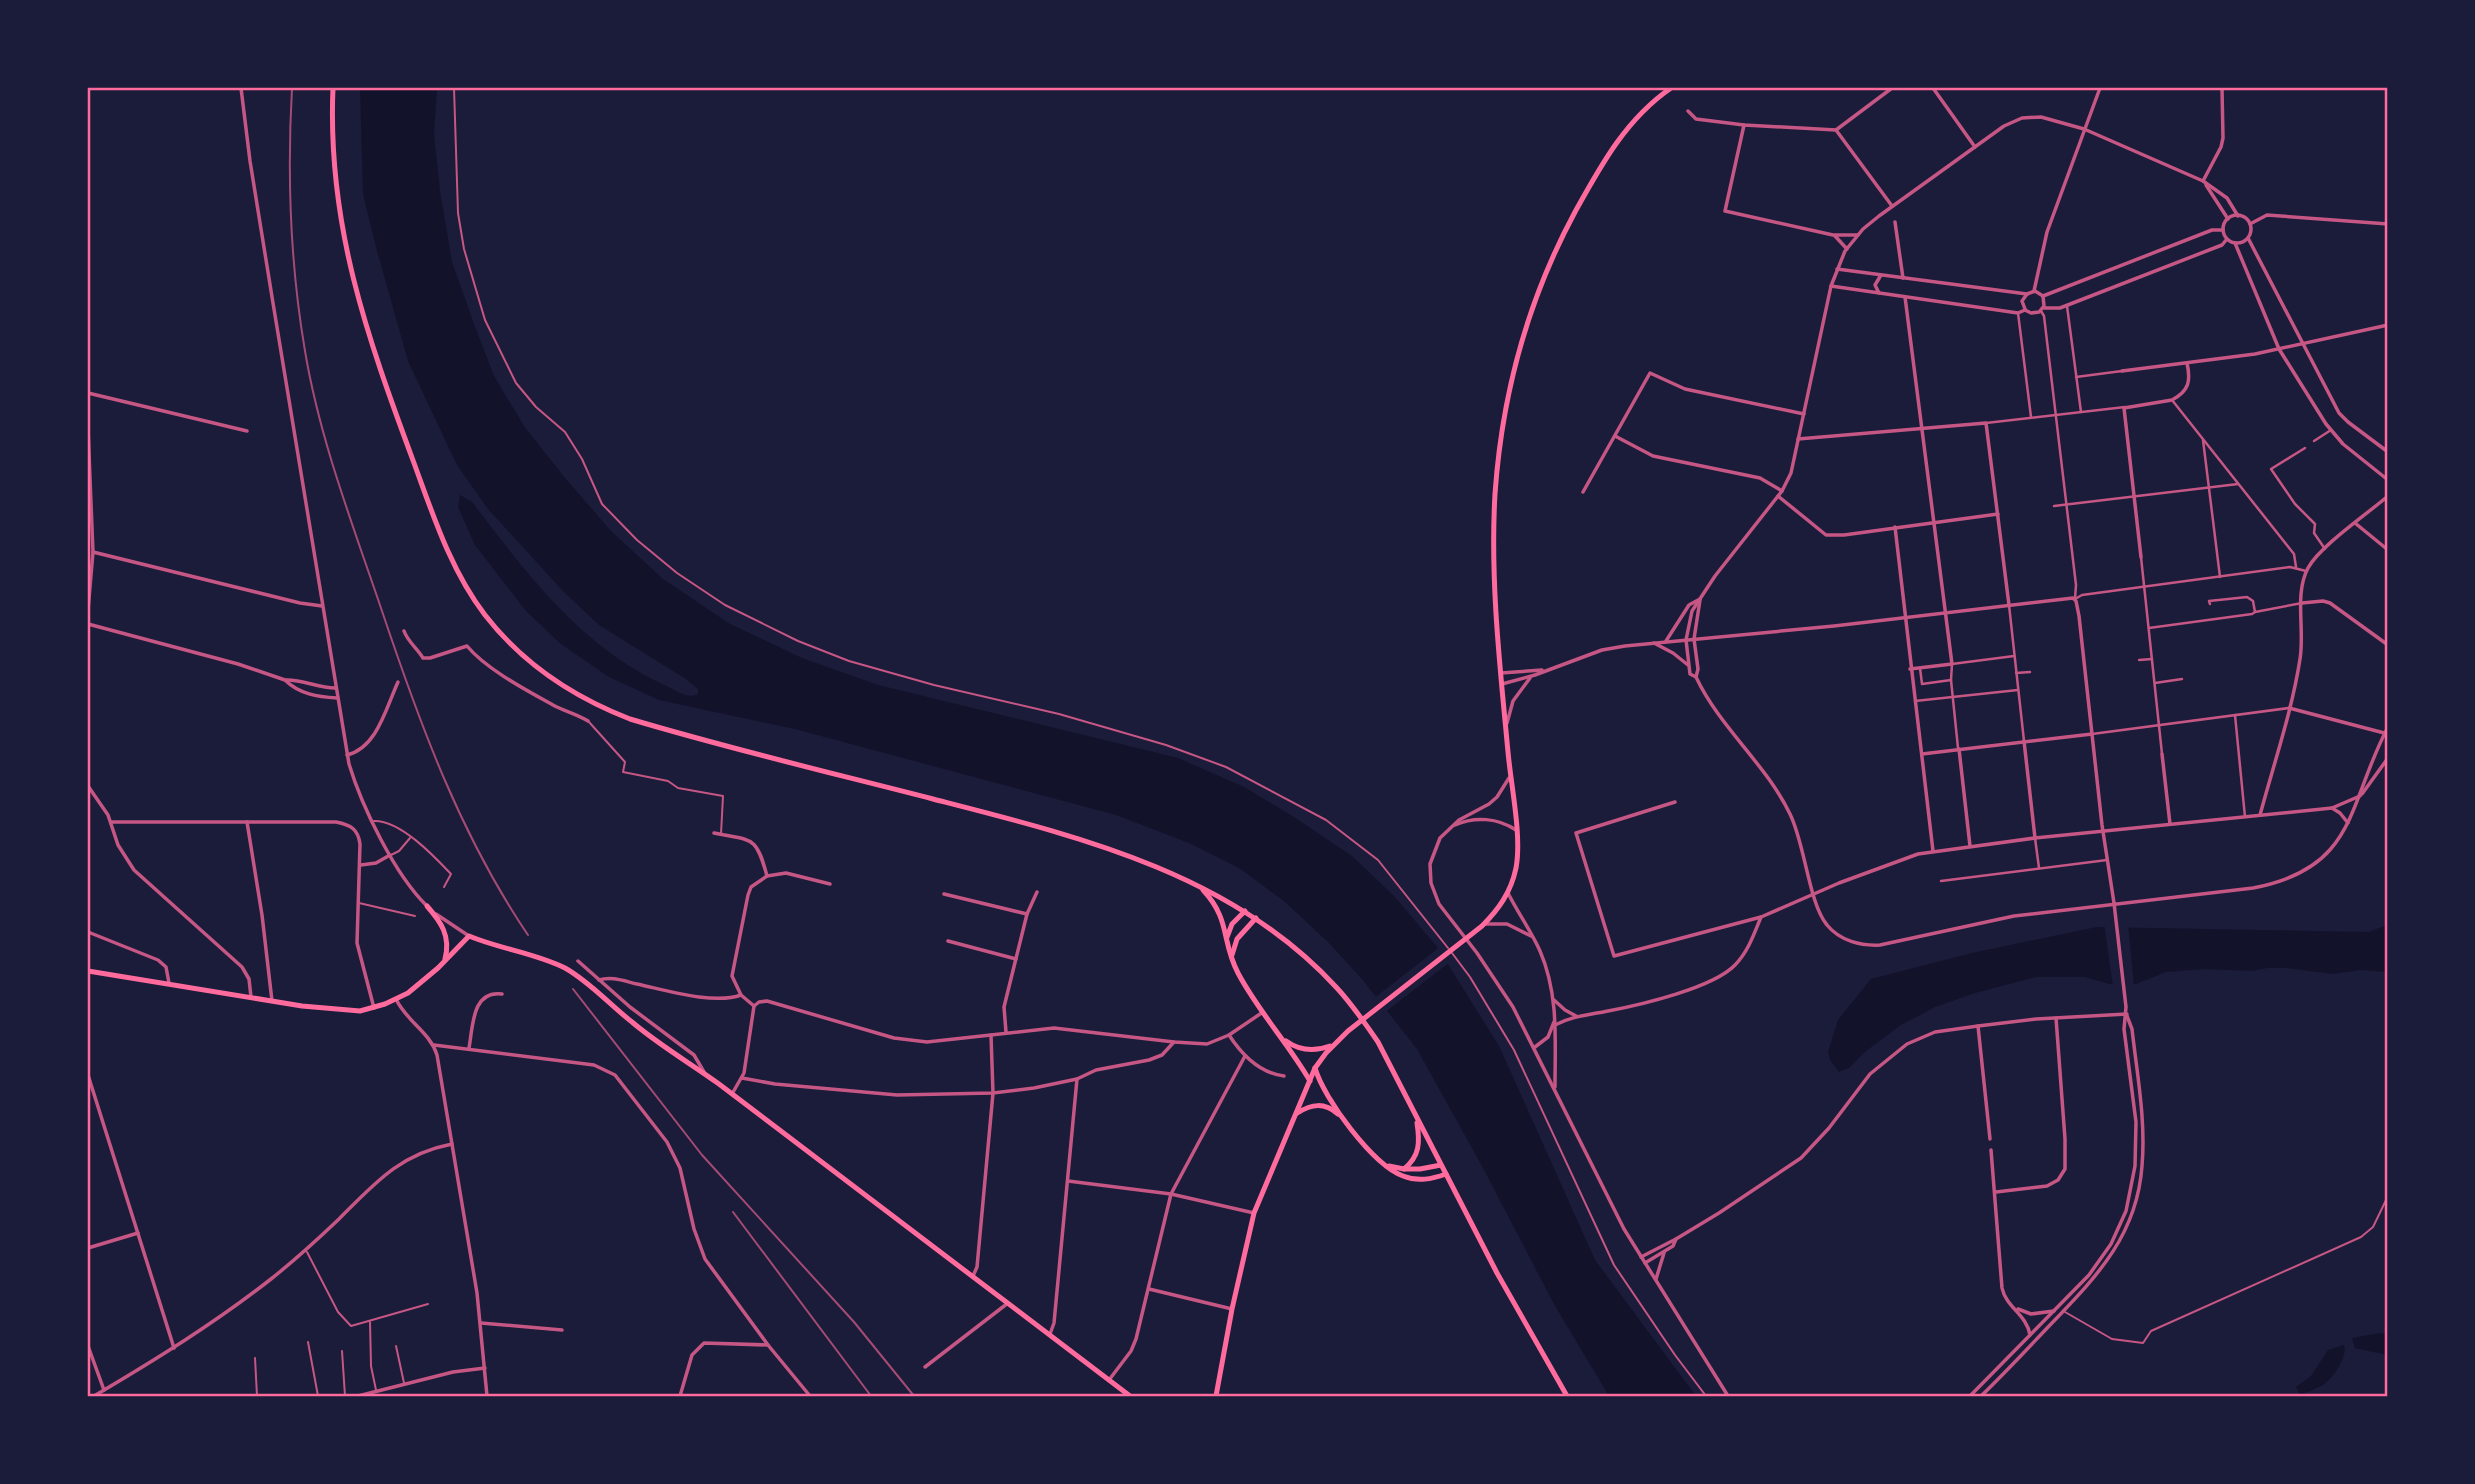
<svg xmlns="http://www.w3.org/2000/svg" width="2475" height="1484" font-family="Jost,sans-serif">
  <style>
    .water { fill: #12122b }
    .pier { fill: #1b1b3a }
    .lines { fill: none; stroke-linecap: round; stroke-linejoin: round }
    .service { stroke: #c65784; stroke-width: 2 }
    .pedestrian { stroke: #c65784; stroke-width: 2.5 }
    .minor { stroke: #c65784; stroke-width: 3.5 }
    .tertiary { stroke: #c65784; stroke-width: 3.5 }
    .primary { stroke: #ff6b9d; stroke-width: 5 }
    .rail { stroke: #a44b75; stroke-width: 2 }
    .neatline { fill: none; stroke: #ff6b9d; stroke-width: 2.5 }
  </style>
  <rect width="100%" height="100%" fill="#1b1b3a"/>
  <g class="water">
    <path d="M360,88H437L434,135L440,191L452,262L474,324L494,376L524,426L565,478L611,531L663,579L730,624L802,658L878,685L1178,758L1244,787L1294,817L1352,856L1395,897L1438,948L1500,1048L1595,1260L1696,1396H1609L1554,1304L1482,1166L1417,1049L1362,979L1328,942L1284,901L1239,868L1189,843L1116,815L795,729L659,700L609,677L561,644L526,611L475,545L458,507L460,495L472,502C526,573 580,646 664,685C674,689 687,700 698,694V689L686,679L599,625L563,591L488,509L457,465L408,361L376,247L363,194Z"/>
    <polygon points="2387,925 2387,972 2361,970 2333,974 2287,968 2267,968 2252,971 2205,969 2166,972 2136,984 2109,984 2085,977 2036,977 1975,993 1935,1007 1901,1025 1866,1051 1849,1068 1839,1072 1830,1060 1828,1052 1838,1020 1871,979 1972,953 2097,927 2369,932"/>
    <polygon points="2380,1333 2387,1334 2387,1355 2355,1348 2352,1338"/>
    <path d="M2344,1345C2348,1357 2333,1378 2323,1385C2316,1389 2307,1392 2300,1395L2296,1387L2311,1376L2328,1350Z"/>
  </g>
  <g class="pier">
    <polygon points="2104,923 2128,924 2134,987 2113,987"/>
    <polygon points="1441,946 1450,962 1384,1013 1373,999"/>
  </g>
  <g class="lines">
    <g class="service">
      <polyline points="454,88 458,213 464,249 485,320 516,383 536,407 565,432 582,459 602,504 637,540 677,573 725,605 798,641 849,661 934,685 1059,714 1166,745 1226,767 1326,820 1378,860 1448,948"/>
      <polyline points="589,722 625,762 623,772 668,781 678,788 723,796 721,834"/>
      <path d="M374,821C400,820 434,856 451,874L444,887"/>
      <polyline points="391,855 399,851 410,838"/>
      <polyline points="359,903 415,916"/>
      <polyline points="1452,953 1470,977 1514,1050 1614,1265 1675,1355 1706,1396"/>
      <polyline points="307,1252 338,1312 351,1326 428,1304"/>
      <polyline points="2065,1312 2112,1339 2143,1343 2151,1331 2361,1237 2373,1227 2388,1196"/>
      <polyline points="370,1322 371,1366 376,1390"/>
      <polyline points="308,1342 318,1396"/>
      <polyline points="396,1346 404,1383"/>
      <polyline points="342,1351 345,1396"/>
      <polyline points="255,1358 257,1396"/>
    </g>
    <g class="pedestrian">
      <polyline points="2067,306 2081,412"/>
      <polyline points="2041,311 2044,316 2076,585 2075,599"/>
      <polyline points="2018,313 2031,417"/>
      <polyline points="2076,377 2122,371"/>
      <polyline points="2172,400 2294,554 2296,567"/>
      <polyline points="1986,423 2125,407"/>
      <polyline points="2203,440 2220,577"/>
      <polyline points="2314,441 2331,430"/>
      <polyline points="2305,448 2271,469 2295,504 2315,524 2314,533 2325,549"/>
      <polyline points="2054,506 2238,484"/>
      <polyline points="2141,557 2162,754"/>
      <polyline points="2075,599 2082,595 2290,567 2306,571"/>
      <polyline points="2210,604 2209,601 2247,597 2253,601 2255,612"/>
      <polyline points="2009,605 2024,741"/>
      <polyline points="2149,628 2252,614 2255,612 2302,603"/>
      <polyline points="2139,660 2152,659"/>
      <polyline points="1920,668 1922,684 1951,680"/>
      <polyline points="2016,673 2030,672"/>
      <polyline points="2155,683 2182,679"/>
      <polyline points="1915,701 2018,690"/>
      <polyline points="2235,715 2245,817"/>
      <polyline points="2092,734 2289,708"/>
      <polyline points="1958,748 1951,680 1952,664 2014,656"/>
      <polyline points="2035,838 2039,868"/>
      <polyline points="1941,881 2107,860"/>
    </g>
    <g class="minor">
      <polyline points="1933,88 1975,147"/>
      <polyline points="1688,111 1696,119 1744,125 1836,130 1892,88"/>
      <polyline points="1744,125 1725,211 1833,235 1858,235"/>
      <polyline points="1836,130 1892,206"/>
      <polyline points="2203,181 2221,147 2223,138 2222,88"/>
      <polyline points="1895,222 1903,278"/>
      <polyline points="2250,224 2267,215 2388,224"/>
      <polyline points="1835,236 1847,249"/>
      <polyline points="1837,269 2027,294"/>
      <polyline points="1831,286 2018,313 2025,310"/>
      <polyline points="2034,291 2047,232 2100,88"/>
      <polyline points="1879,293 1875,285 1881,275"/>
      <polyline points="2043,296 2212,230 2223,230"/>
      <polyline points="1905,297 1952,664 1910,669"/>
      <polyline points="2044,308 2060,308 2222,245 2227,239"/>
      <polyline points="2025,309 2022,301 2027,294 2035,291 2043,296"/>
      <polyline points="2025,310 2031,313 2039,312 2044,306 2043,296"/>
      <polyline points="2122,371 2255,354 2388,325"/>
      <polyline points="88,393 247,431"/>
      <polyline points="88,428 93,552 88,610"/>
      <polyline points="1615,436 1653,456 1760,478 1782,491"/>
      <polyline points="1798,439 1986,423 2009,605"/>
      <polyline points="1583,492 1650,373 1685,389 1804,414"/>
      <polyline points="1778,496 1826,535 1844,535 1998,514"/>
      <polyline points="2355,523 2388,550"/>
      <polyline points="1895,527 1933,851"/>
      <polyline points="93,552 300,603 322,606"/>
      <path d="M2141,557L2124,408L2172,400C2189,391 2191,381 2187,363"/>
      <polyline points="2302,603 2323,601 2330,603 2388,645"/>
      <path d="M404,631C408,642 417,648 423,658H430L467,646C486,669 526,690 553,705C564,711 577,714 588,721"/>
      <polyline points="1666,641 1689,605 1700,599"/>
      <polyline points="1654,643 1673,653 1688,665"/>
      <polyline points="1501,673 1542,670"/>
      <polyline points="1502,684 1535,675 1602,650 1625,646 1834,626 2073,598 2076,601 2079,616 2102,825 2114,903"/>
      <polyline points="2289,708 2388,734"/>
      <polyline points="1507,723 1513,701 1530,678"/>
      <polyline points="2024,741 2035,838"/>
      <polyline points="1959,749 1970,846"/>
      <polyline points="1922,754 2092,734"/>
      <polyline points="2162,754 2170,824"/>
      <path d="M347,755C377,748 386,708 398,682"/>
      <polyline points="88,786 108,815 118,845 134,870 242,967 249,979 251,997"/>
      <polyline points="1675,802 1576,833 1614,956 1761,917 1839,883 1918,854 2035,838 2332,808 2360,796"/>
      <polyline points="2332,808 2340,813 2348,823"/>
      <path d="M2260,815C2274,763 2292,711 2300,659C2305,630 2294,594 2308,568C2320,546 2367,514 2388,496"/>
      <path d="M111,822H336C351,825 358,829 360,844L357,943L374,1008"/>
      <polyline points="247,822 262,915 272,1001"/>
      <path d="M714,833C753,841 756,835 767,876L751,887L748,895L732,976L741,995L754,1006"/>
      <polyline points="361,865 376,863 390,855"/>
      <polyline points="767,876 786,873 830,884"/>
      <polyline points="944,894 1027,914"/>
      <polyline points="88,932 158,960 166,967 169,983"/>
      <polyline points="948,941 1016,959"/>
      <polyline points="578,961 630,1007 694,1055 704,1072"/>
      <path d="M599,980C612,976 624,981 637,984C665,990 714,1005 741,995"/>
      <path d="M396,999C406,1021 430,1032 437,1055L477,1293L487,1396"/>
      <polyline points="1554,1000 1565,1010 1576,1016"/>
      <polyline points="754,1006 759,1002 767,1001 894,1038 927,1042 1054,1028 1174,1042 1207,1044 1229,1035 1263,1012"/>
      <path d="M1555,1025C1572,1016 1589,1015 1608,1011C1640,1005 1713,988 1735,965C1748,952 1754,934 1761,917"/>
      <polyline points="1978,1026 1990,1139"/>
      <polyline points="1006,1032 1004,1007 1027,914 1037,892"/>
      <path d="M1229,1035C1242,1055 1260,1073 1284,1076"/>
      <polyline points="434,1045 594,1065 615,1075 667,1142 680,1168 694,1229 705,1259 768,1345 810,1396"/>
      <path d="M469,1048C473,1026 472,990 502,994"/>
      <polyline points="88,1075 174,1348"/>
      <polyline points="742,1078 775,1084 897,1095 993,1093 1034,1088 1077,1079 1096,1070 1149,1060 1162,1055 1174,1042"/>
      <polyline points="732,1094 744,1073 754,1006"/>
      <path d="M1991,1150L2002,1288C2006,1307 2027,1315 2030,1335"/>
      <polyline points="1068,1181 1171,1194 1254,1213"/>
      <polyline points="1996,1192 2047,1186 2058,1180 2065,1169 2065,1139 2056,1018"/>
      <polyline points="88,1248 138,1233"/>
      <polyline points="1641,1257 1676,1239 1719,1213 1801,1158 1829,1128 1870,1074 1907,1044 1935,1032 1978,1026 2036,1019 2127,1014"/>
      <polyline points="1645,1263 1673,1246 1676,1239"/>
      <polyline points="973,1276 977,1267 993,1093 991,1035"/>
      <polyline points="1656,1279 1664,1253"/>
      <polyline points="1149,1289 1232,1309"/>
      <polyline points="2018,1309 2031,1314 2054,1311"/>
      <polyline points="481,1323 562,1330"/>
      <polyline points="1050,1334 1054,1323 1077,1079"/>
      <polyline points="88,1346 104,1390"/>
      <polyline points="925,1367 1008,1303"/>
      <polyline points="1109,1380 1131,1351 1136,1339 1171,1194 1245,1056"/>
      <path d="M94,1396C155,1360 215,1323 271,1279C295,1260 317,1240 339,1219C375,1183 400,1154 452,1144"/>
      <polyline points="358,1396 453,1372 485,1368"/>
      <polyline points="680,1396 692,1355 704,1343 768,1345"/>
    </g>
    <g class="tertiary">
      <path d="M241,88L250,161L273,303L349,764C362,807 395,875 427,906"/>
      <polyline points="2206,185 2228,219"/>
      <circle cx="2237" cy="229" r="14"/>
      <path d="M2238,216L2227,198L2203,181L2084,129L2041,117L2022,118L2004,126L1879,216L1863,229L1845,251L1831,286L1791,473L1782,491L1715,576L1692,611L1686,640L1690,674L1696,677C1720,728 1766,764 1790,814C1805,844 1809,904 1827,925C1840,941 1861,946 1880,945L2014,916L2253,888C2358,868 2347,804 2388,727"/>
      <polyline points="2248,238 2339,413 2348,422 2388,452"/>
      <polyline points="2235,243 2279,349 2326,424 2343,444 2388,480"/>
      <path d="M88,624L238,664L285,680C302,679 318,688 335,688"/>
      <polyline points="1696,677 1698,669 1694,639 1700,600"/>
      <path d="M285,680C299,694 318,697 337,698"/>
      <polyline points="1509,778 1497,797 1489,804 1459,820 1440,838 1430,864 1431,883 1439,904 1477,953 1513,1007 1624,1229 1728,1396"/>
      <polyline points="2362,794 2388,758"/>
      <path d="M1455,825C1475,816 1498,818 1516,830"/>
      <path d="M1508,893C1518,913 1531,931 1540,951C1559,995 1555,1040 1555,1087"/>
      <polyline points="436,914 469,936"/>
      <polyline points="1486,924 1507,924 1531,936"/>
      <polyline points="1535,1047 1548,1037 1554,1022"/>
      <polyline points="1970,1396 2089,1275 2111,1244 2126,1211 2135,1166 2136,1122 2124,1029 2126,1007 2114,903"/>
      <path d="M1981,1396C2005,1373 2028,1348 2051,1324C2096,1277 2137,1236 2142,1166C2146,1120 2137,1074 2132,1029L2127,1016"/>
    </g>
    <g class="primary">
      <path d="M333,88C327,225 367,336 414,463C433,515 451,571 485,615C523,664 573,697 630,719C730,749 832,773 933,799C1077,836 1232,873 1336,987C1352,1004 1365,1023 1378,1042L1497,1273L1567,1396"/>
      <path d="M1203,890C1231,920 1221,941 1238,973C1258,1011 1288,1043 1310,1081"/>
      <path d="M427,906C441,922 451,936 445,959"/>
      <polyline points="1227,937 1232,924 1245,911"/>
      <polyline points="1232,955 1237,939 1256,918"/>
      <path d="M88,971L302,1006L360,1011L385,1004L408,993L438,968L469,936C500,949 535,953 565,968C590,982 610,1005 632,1022C659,1045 690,1063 719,1084L1130,1396"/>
      <path d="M1286,1041C1300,1051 1314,1052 1330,1046"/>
      <path d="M1315,1068C1324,1099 1373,1165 1403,1176C1418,1182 1432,1179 1446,1174"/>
      <path d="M1297,1113C1312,1104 1324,1102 1338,1114"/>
      <path d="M1389,1166L1404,1169C1420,1156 1420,1142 1417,1123"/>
      <polyline points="1404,1169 1420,1169 1441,1165"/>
      <path d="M1216,1396L1232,1309L1254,1213L1315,1068L1326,1053L1348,1031L1482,926C1499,909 1511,892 1516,868C1522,836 1511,786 1508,752C1500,667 1490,580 1495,494C1502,393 1527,301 1575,212C1601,165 1626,119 1671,88"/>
    </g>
    <g class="rail">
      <path d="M292,88C287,176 290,263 305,351C320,441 354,528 383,614C421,727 461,836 528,935"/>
      <polyline points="573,989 702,1155 854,1322 914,1396"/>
      <polyline points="733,1212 871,1396"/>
    </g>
  </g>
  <rect width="2475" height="1484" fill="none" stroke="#1b1b3a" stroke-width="178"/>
  <rect x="89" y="89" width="2297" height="1306" class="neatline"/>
</svg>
